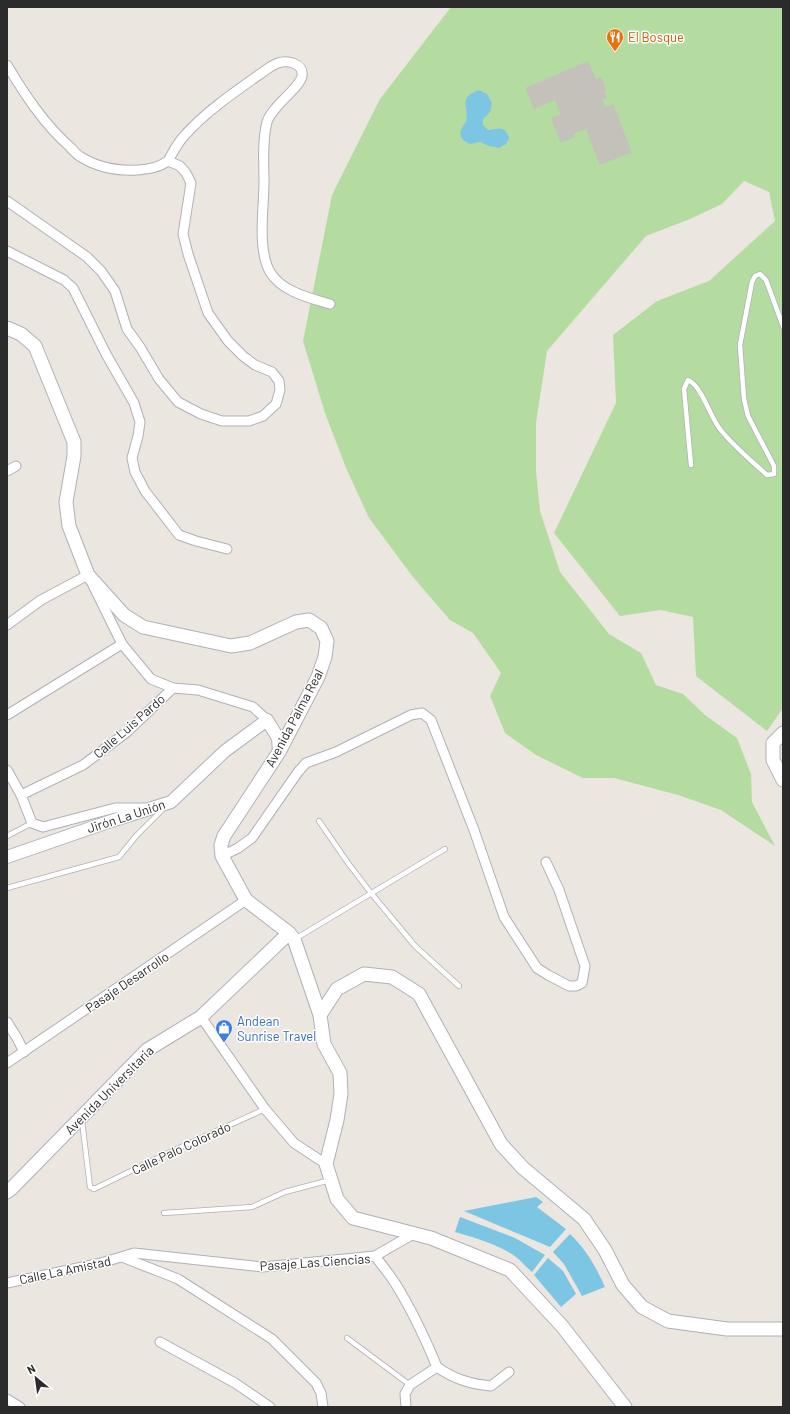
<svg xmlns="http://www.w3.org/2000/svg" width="790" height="1414" font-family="Barlow,sans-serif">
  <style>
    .green { fill: #b4dca1 }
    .water { fill: #7cc6e3 }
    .building { fill: #c4c0ba }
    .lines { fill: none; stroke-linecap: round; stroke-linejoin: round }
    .service-casing { stroke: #afb0ba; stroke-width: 6 }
    .minor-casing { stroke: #afb0ba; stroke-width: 11 }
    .tertiary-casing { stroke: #afb0ba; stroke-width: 14 }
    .secondary-casing { stroke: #afb0ba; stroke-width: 15 }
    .service { stroke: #fff; stroke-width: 4.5 }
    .minor { stroke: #fff; stroke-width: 9 }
    .tertiary { stroke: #fff; stroke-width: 12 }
    .secondary { stroke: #fff; stroke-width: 13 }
    .labels { text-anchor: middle; stroke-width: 3; stroke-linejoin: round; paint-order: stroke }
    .food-label { font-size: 13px; fill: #c56008; stroke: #fff; text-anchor: start }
    .street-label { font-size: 13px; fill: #2b2b2b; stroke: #fff }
    .shop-label { font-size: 13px; fill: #366cbe; stroke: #fff; text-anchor: start }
  </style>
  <rect width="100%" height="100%" fill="#ebe6df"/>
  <polygon class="green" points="451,7 783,7 783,708 767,731 696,676 693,617 661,610 620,616 554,533 616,403 613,335 657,301 709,281 775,221 769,192 744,181 722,204 690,219 646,236 547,351 536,423 536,471 540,511 560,572 609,634 641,653 656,685 683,694 705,715 737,738 751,774 752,802 775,846 721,810 678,795 614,778 583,778 536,755 505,733 490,696 501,673 473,633 450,620 413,577 369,518 346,468 325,413 303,341 332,195 380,99"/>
  <g class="water">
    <path d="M479,90L487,94L492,103L490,112L483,119V125L488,130C500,128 506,126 509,139L506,144L499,148L489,146L480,142L470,144C465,142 458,137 461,130C462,127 465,124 466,121C470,108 456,98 479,90Z"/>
    <polygon points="536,1197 543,1202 537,1207 566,1229 550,1247 464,1211"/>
    <path d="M460,1217L515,1238L545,1255L532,1272C526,1267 521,1261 516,1257C498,1244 475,1238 455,1232Z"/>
    <path d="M570,1234C586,1249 596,1267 605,1287L582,1296L564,1264L553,1252Z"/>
    <polygon points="548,1258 563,1271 576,1294 561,1307 534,1275"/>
  </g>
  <polygon class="building" points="588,61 596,79 601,77 606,89 604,90 607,98 602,100 605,107 613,104 632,152 600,165 586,129 573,134 575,137 561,143 551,118 561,114 555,100 534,109 525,88"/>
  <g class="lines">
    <g class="service-casing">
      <g id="service">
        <path d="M691,465L684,389L688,380C702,386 710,417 720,429C732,445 753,462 767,475L774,474V466L748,416L744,399L740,345L752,282L755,276L760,274L766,280L783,326"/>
        <polyline points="319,821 348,863 371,893 415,946 459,986"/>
        <polyline points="7,836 32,823"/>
        <polyline points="7,888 119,857 137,835 165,807"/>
        <polyline points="295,939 445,849"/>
        <polyline points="82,1121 90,1187 94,1189 166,1154 265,1109"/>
        <polyline points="164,1213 252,1207 285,1192 330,1180"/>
        <polyline points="347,1338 410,1385"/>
      </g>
    </g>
    <g class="minor-casing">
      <g id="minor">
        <path d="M7,65C25,95 44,124 70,147C73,150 77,155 81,157C97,167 118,171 137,170C149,169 158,168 168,161L180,166L186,173L191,183L183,234L188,254L208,313L228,341L243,356L255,365L272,372L279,381L280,390L276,404L263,416L249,421H222L201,414L178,402L159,379L140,347L127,329L115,291L101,271L87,257L7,201"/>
        <path d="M168,161C173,152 178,142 185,135C208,109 242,87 270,67C272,66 275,64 278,63C287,60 304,63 302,76C300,88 272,106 267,122C262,141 264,163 264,182C264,208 257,249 270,272C282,292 310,298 330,304"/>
        <polyline points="7,251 64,280 73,288 106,354 134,403 140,422 138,436 132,458 135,472 145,491 179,535 196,541 227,549"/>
        <polyline points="7,471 16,466"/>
        <polyline points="7,625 41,600 88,575 122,644 151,679 173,688 198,690 253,707 267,720"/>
        <polyline points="7,715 122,644"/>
        <polyline points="7,770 21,795 32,823 43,827 115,808 145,808"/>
        <polyline points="21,795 83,765 127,732 173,688"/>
        <polyline points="222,856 238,848 252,838 298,772 306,763 336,752 411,715 422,713 431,720 474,830 504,917 537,968 548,975 569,986 576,986 582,983 585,966 559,890 546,862"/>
        <polyline points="201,1017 265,1109 294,1143 326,1164"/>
        <polyline points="7,1022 17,1038 24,1052"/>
        <polyline points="7,1063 246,900"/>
        <polyline points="375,1256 415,1233"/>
        <polyline points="122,1257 178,1279 272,1339 316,1383 321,1393 323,1407"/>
        <path d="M7,1283L101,1263L134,1253L263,1267L375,1256C382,1265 389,1274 395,1283C412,1310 425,1338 437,1367L410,1385L405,1394L406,1407"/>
        <polyline points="160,1342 235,1383 270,1407"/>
        <path d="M437,1367C454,1379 470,1384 491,1386L509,1372"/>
        <polyline points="7,1399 20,1407"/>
      </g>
    </g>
    <g class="tertiary-casing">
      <polyline id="tertiary" points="7,857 111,821 171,802 225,751 267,720 278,738 279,752"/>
    </g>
    <g class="secondary-casing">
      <g id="secondary">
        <polyline points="7,328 21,334 35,346 59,405 74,442 74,456 66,502 69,526 88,575 124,615 143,627 231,646 250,643 296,622 309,620 321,628 327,641 325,657 318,677 279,752 224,836 221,845 222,856 246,900 289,933 294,939 320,1015"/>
        <polyline points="783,733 773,743 773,760 783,780"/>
        <polyline points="7,1192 12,1188 147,1050 201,1017 289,933"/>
        <polyline points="625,1407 562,1326 510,1270 431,1238 353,1218 337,1199 326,1164 337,1120 341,1094 340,1073 324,1044 320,1015 337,989 364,974 392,977 419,994 501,1144 523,1168 584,1219 605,1250 623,1285 642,1307 668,1321 727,1329 783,1329"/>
      </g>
    </g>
    <use href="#service" class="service"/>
    <use href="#minor" class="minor"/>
    <use href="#tertiary" class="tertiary"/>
    <use href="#secondary" class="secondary"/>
  </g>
  <defs>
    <g id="restaurant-pin" transform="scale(0.9)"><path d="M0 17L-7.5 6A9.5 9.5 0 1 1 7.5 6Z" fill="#e8710a" stroke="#fff"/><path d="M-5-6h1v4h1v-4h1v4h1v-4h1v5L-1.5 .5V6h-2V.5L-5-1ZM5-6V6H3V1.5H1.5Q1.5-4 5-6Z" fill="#fff"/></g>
    <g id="shop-pin" transform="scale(0.9)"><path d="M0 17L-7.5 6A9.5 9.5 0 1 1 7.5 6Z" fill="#3f7fe0" stroke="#fff"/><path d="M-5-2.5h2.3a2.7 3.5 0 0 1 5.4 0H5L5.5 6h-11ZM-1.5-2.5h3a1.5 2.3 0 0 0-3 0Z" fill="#fff"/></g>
  </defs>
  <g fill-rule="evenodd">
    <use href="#restaurant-pin" x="615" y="37"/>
    <use href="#shop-pin" x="224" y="1028"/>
  </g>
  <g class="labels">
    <g class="food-label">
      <text x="628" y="42">El Bosque</text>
    </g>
    <g class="street-label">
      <text transform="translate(294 718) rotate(-62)" y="5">Avenida Palma Real</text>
      <text transform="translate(129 726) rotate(-41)" y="5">Calle Luis Pardo</text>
      <text transform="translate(126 816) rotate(-18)" y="5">Jirón La Unión</text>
      <text transform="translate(127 982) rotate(-34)" y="5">Pasaje Desarrollo</text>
      <text transform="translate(109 1090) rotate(-45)" y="5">Avenida Universitaria</text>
      <text transform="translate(181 1148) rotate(-25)" y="5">Calle Palo Colorado</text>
      <text transform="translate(315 1262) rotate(-4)" y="5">Pasaje Las Ciencias</text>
      <text transform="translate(65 1270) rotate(-12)" y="5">Calle La Amistad</text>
    </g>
    <g class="shop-label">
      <text x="237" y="1026">Andean<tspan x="237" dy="15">Sunrise Travel</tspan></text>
    </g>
  </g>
  <rect width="790" height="1414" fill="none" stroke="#2b2b2b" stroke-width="16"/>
  <g transform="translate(36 1378) rotate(331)" stroke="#ffffff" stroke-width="3" paint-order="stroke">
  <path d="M0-3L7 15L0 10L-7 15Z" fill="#2b2b2b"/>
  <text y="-6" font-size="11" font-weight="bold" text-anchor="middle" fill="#2b2b2b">N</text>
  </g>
</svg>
